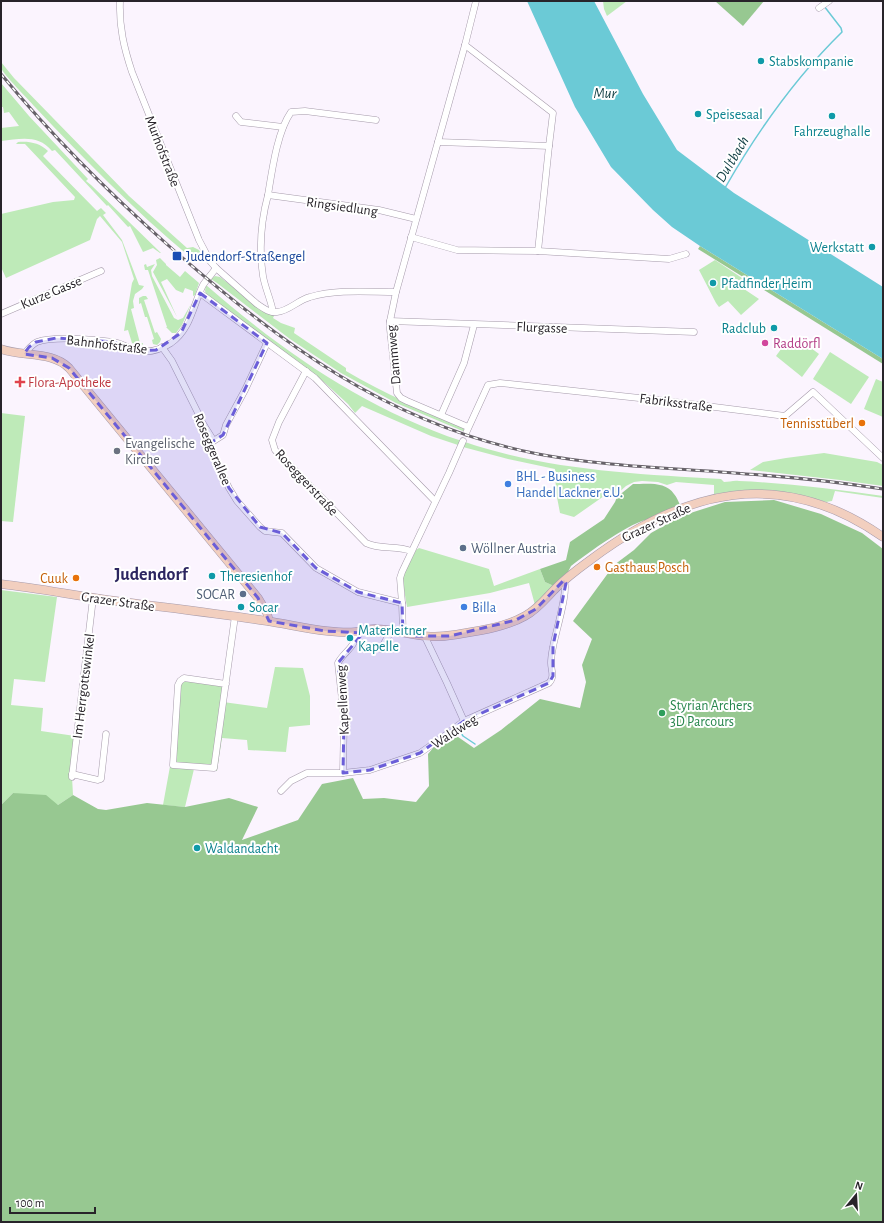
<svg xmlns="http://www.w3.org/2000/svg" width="884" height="1223" font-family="'Alegreya Sans',sans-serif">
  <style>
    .green { fill: #beeab8 }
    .forest { fill: #97c891 }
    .water { fill: #6bcad6 }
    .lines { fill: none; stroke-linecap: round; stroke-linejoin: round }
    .stream { stroke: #6bcad6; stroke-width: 1.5 }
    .street-casing { stroke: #a69bab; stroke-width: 7 }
    .secondary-casing { stroke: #a69bab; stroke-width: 9 }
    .street { stroke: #fff; stroke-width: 6 }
    .secondary { stroke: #f2cfbf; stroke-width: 8 }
    .rail-casing { stroke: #676269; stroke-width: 3 }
    .rail { stroke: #fff; stroke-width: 1.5; stroke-dasharray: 4.5; stroke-linecap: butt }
    .marked { fill: #6b5ed8; fill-opacity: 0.2; stroke: #6b5ed8; stroke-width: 3; stroke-dasharray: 8 5; stroke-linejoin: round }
    .culture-dot { fill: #0f9aa8; stroke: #fff; stroke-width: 1.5 }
    .transit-dot { fill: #1a4fb4; stroke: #fff; stroke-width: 1.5 }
    .hotel-dot { fill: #d1479c; stroke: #fff; stroke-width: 1.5 }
    .health-dot { fill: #e0444e; stroke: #fff; stroke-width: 1.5 }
    .food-dot { fill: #e8710a; stroke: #fff; stroke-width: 1.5 }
    .worship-dot { fill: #6b7280; stroke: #fff; stroke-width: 1.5 }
    .shop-dot { fill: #3f7fe0; stroke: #fff; stroke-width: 1.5 }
    .service-dot { fill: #5c6f8a; stroke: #fff; stroke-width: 1.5 }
    .leisure-dot { fill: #2e9e5b; stroke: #fff; stroke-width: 1.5 }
    .labels { text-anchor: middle; stroke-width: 4; stroke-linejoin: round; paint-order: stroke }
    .culture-label { font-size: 14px; fill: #0d838f; stroke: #fff; text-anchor: start }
    .street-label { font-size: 14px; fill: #28242a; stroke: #fff }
    .transit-label { font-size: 14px; fill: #164399; stroke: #fff; text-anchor: start }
    .hotel-label { font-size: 14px; fill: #b23c85; stroke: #fff; text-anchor: start }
    .health-label { font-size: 14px; fill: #be3a42; stroke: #fff; text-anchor: start }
    .food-label { font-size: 14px; fill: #c56008; stroke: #fff; text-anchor: end }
    .worship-label { font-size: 14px; fill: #5b616d; stroke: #fff; text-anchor: start }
    .shop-label { font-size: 14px; fill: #366cbe; stroke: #fff; text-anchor: start }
    .service-label { font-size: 14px; fill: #4e5e75; stroke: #fff; text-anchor: start }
    .leisure-label { font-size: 14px; fill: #27864d; stroke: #fff; text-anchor: start }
    .water-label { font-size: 15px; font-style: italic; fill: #144146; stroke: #fff }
    .district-label { font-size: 18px; font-weight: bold; fill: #2c2660; stroke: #fff }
  </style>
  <rect width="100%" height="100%" fill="#fbf4fe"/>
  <g class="green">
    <polygon points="603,1 627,1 607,16 604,9"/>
    <path d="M1,62L14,78L129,196L187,248L193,247L199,250L204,258L201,263L196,259L197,257L192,253L189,256C134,210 84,159 35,107C29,100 3,74 1,68C0,66 1,64 1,62Z"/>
    <path d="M1,83L29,116L88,179L86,181L91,185L161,253H160L153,248L143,252L130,226L128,227L108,205L107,206L55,150L52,151C38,134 20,139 1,141V138L2,137L1,128L19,126L9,112L4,113L3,107H1Z"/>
    <path d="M18,142C29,141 40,143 48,151L43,156L97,211L101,208L106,213L103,215L122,240L139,285L144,286L142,289L135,294L133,301L134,308L131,309L140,343H143L142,346L132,343L128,330L124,331L132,283L134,279L122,242L100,216L97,219L90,240L6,278L1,267V214L53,202L74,200L75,197L25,144H16Z"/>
    <polygon points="160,258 166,264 166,265 180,277 185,271 199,283 195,295 193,296 193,291 185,288 183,293 176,290 167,279 161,282 177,317 153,272 157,265 156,260"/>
    <polygon points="715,260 748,282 744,289 759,299 741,315 728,301 719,307 716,303 699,270"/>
    <polygon points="146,264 147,267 155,264 151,270 152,276 174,318 178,320 183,318 191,304 182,325 176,333 172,333 166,327 167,327 148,270 145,270 144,265"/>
    <path d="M215,276L220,277L267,313L274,316L273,318L281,323L295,328L294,333L346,368V371C384,394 425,410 465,429V432L396,403L341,373L290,339L217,283L211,279Z"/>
    <path d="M206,285C282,351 365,409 462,441L458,445L431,436L362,406L355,413L348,404L325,383L206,294L205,291Z"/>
    <polygon points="143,296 146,296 148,299 144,300 155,333 157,332 161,339 160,342 157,345 153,344 152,340 154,339 147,317 145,317 141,303 139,304 139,298"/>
    <polygon points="784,345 811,348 819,354 802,377 776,356"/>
    <polygon points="830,352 869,377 851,404 813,379"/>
    <polygon points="876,379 883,382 883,417 864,409"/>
    <polygon points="1,413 25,416 13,522 1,521"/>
    <path d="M465,442C547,470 635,474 721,479L724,482C729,482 734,480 739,481C787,483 835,489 883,496V498L835,491L832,501L826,502C785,490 757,489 714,494V485L676,482L667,485L658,482L642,481L634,482L626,486L616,495L614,489L574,517L560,513L556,492L555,469L508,459L463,447Z"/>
    <polygon points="824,453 877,462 883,465 883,486 840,480 750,470 763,462 786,458"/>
    <polygon points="419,548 489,569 494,586 540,569 545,582 554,586 535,605 529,583 490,593 407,607 402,578 416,550"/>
    <polygon points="1,590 57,597 45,682 14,679 11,705 43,708 41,731 75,736 72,777 73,795 58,805 13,793 1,805"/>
    <polygon points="275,667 303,668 310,696 310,725 289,727 286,752 248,750 247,740 222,738 217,771 194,769 185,807 163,805 175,739 180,686 185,680 224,685 223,702 267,708"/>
  </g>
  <g class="forest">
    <polygon points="715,1 764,1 743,26"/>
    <polygon points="700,246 883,359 883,364 698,249"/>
    <path d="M633,484C646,484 666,481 674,494C677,497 678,501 680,505L651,519C632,520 587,554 571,566L567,574L554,586L545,582L540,569L566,560L570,542L604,519L615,502L617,497Z"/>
    <polygon points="774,500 821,514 862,533 883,549 883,1222 1,1222 1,805 13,793 46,795 58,805 73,795 98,809 106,810 147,803 185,807 229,798 258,807 242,840 298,820 322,784 353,778 363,799 384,798 416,802 429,786 428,754 448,730 474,748 501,730 540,699 580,708 586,682 582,665 592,639 573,621 614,565 634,550 651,533 681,516 725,502"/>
  </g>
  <polygon class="water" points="527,1 594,1 643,94 677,150 734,193 883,287 883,359 700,246 672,227 653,210 611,167 575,107"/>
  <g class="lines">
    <g class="stream">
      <path d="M725,188C757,132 795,78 842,32L841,28L824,6"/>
      <polyline points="458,728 463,736 475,744"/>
    </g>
    <g class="street-casing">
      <g id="street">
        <path d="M120,1C119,27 124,48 132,72L199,240L210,261L216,268L257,304C263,308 269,313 277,312C289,311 298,300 310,297C337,289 368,292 396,292L465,45L476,1"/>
        <polyline points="819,8 829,1"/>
        <polyline points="236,116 241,122 283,127"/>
        <polyline points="438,142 549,146 553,113 465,45"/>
        <path d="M268,195C272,171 277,132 291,112L305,111L376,120"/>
        <polyline points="411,237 457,250 538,251 549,146"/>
        <polyline points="538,251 669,259 686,254"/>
        <polyline points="396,292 390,321 390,329 397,393 401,398 407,401 468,427"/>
        <polyline points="200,293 315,378 435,501"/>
        <path d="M273,312C271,300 265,288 263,276C259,250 261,221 268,195L379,210L416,219"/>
        <polyline points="1,314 101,271"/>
        <polyline points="390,321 694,332"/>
        <polyline points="162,347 172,361 198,413 202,422 212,438 212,442 210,449 229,488 237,501 260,527 265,531 282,533 316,568 358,592 402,603"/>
        <path d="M24,354C28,350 32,344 37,342C53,336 95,339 113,342C120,343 126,347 133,349C146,354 160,350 171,343C191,329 193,305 203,285C207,279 212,274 216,268"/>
        <path d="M306,371L279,422L272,440L275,450L366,543C380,550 397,545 411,551"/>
        <polyline points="441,415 464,363 474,325"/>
        <polyline points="466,433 488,385 500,383 667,401 785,416 813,392 883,458"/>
        <polyline points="212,442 223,435 226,425 245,390 267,343"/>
        <polyline points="403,633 402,603 400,578 402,572 449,473 463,441"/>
        <polyline points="425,637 447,683 464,721"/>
        <polyline points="381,649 391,631"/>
        <polyline points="226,684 184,678 180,681 178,685 173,765 214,768 235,616"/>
        <path d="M343,773L344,718L338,663C343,652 358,646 355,632"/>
        <polyline points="72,774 98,780 101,779 106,734"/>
        <polyline points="72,777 93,598"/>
        <path d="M281,791L291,781L307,773H343L370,770L420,753L443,737L464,721L549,683C555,677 551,670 551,663C551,658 552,652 553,647C555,634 569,591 564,580"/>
      </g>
    </g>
    <g class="secondary-casing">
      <g id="secondary">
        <path d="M1,349C23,357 52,351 69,368L258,598L267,613L269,621"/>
        <path d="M1,584C37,588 72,595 108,600C161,607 214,613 267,621C287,624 307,629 327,631C336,632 346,633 355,632C363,631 370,628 378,629C406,631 422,640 453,635C477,631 504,628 525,616C538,609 546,598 556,588C566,578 578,569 589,561C683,490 780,465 883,537"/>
      </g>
    </g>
    <use href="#street" class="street"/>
    <use href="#secondary" class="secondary"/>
    <g class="rail-casing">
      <path id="rail" d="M1,74C52,136 109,193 169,246C279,343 390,425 538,454C606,467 676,468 746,474C792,477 838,482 883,489"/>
    </g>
    <use href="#rail" class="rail"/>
  </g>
  <path class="marked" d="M200,293L267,343L223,435L212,442L210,449L229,488L260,527L282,533L316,568L358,592L402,603L403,633L414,636H450L516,620L536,609L564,580L566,583L553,646V676L549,683L464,721L420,753L370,770L343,773L344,718L338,663L363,633L325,631L269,621L258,598L69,368L52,358L24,354L29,347L36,342L56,338L113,342L139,351L156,350L181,333Z"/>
  <g class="culture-dot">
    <circle cx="761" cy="61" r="4"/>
    <circle cx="698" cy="114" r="4"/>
    <circle cx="832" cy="116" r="4"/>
    <circle cx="872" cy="247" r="4"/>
    <circle cx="713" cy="283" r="4"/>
    <circle cx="774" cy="328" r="4"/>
    <circle cx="212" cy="576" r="4"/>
    <circle cx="241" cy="607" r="4"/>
    <circle cx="350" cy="638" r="4"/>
    <circle cx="197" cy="848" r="4"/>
  </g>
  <rect class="transit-dot" x="172" y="251" width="10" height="10" rx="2"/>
  <circle class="hotel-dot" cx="765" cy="343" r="4"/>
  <path class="health-dot" d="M18 376h4v4h4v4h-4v4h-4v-4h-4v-4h4z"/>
  <g class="food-dot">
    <circle cx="862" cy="423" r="4"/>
    <circle cx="597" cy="567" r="4"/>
    <circle cx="76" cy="578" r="4"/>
  </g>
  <circle class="worship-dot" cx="117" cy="451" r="4"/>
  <g class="shop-dot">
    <circle cx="508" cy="484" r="4"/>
    <circle cx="464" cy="607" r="4"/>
  </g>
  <g class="service-dot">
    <circle cx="463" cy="548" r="4"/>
    <circle cx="243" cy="594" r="4"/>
  </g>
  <circle class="leisure-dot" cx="662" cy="713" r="4"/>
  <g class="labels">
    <g class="culture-label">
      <text x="769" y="66">Stabskompanie</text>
      <text x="706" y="119">Speisesaal</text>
      <text x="832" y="136" text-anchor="middle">Fahrzeughalle</text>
      <text x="864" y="252" text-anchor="end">Werkstatt</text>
      <text x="721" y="288">Pfadfinder Heim</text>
      <text x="766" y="333" text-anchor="end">Radclub</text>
      <text x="220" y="581">Theresienhof</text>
      <text x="249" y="612">Socar</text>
      <text x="358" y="635">Materleitner<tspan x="358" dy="16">Kapelle</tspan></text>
      <text x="205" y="853">Waldandacht</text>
    </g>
    <g class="street-label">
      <text transform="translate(163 151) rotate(69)" y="5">Murhofstraße</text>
      <text transform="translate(342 206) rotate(8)" y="5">Ringsiedlung</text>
      <text transform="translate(51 292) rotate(-23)" y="5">Kurze Gasse</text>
      <text transform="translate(542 327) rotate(2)" y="5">Flurgasse</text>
      <text transform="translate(107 344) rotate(7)" y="5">Bahnhofstraße</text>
      <text transform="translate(393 355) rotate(-95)" y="5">Dammweg</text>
      <text transform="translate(676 402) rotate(7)" y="5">Fabriksstraße</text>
      <text transform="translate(213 449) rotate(67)" y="5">Roseggerallee</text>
      <text transform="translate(307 482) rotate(47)" y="5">Roseggerstraße</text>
      <text transform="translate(656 522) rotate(-25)" y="5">Grazer Straße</text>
      <text transform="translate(118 601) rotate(8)" y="5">Grazer Straße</text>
      <text transform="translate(83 686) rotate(-83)" y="5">Im Herrgottswinkel</text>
      <text transform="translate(342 700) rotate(-93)" y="5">Kapellenweg</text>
      <text transform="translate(454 731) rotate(-33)" y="5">Waldweg</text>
    </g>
    <g class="transit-label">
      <text x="186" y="261">Judendorf-Straßengel</text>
    </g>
    <g class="hotel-label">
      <text x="773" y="348">Raddörfl</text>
    </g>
    <g class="health-label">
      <text x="28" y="387">Flora-Apotheke</text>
    </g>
    <g class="food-label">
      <text x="854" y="428">Tennisstüberl</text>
      <text x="605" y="572" text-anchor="start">Gasthaus Posch</text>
      <text x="68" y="583">Cuuk</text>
    </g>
    <g class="worship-label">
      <text x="125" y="448">Evangelische<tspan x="125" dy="16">Kirche</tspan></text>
    </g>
    <g class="shop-label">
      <text x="516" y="481">BHL - Business<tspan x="516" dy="16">Handel Lackner e.U.</tspan></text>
      <text x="472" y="612">Billa</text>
    </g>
    <g class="service-label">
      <text x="471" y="553">Wöllner Austria</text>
      <text x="235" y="599" text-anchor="end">SOCAR</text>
    </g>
    <g class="leisure-label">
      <text x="670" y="710">Styrian Archers<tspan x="670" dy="16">3D Parcours</tspan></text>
    </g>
    <g class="water-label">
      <text x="605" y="98">Mur</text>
      <text transform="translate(732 159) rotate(-59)" y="5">Dultbach</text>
    </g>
    <g class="district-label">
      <text x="151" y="580">Judendorf</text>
    </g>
  </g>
  <rect width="884" height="1223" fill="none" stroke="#28242a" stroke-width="4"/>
  <g transform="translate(856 1195) rotate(18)" stroke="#ffffff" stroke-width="3" paint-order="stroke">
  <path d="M0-3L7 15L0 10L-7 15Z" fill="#28242a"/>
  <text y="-6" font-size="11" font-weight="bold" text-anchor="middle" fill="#28242a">N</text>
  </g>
  <path d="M10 1207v6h85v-6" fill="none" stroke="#28242a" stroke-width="2"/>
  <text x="16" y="1207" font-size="12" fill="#28242a" stroke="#ffffff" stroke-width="3" paint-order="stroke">100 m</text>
</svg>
